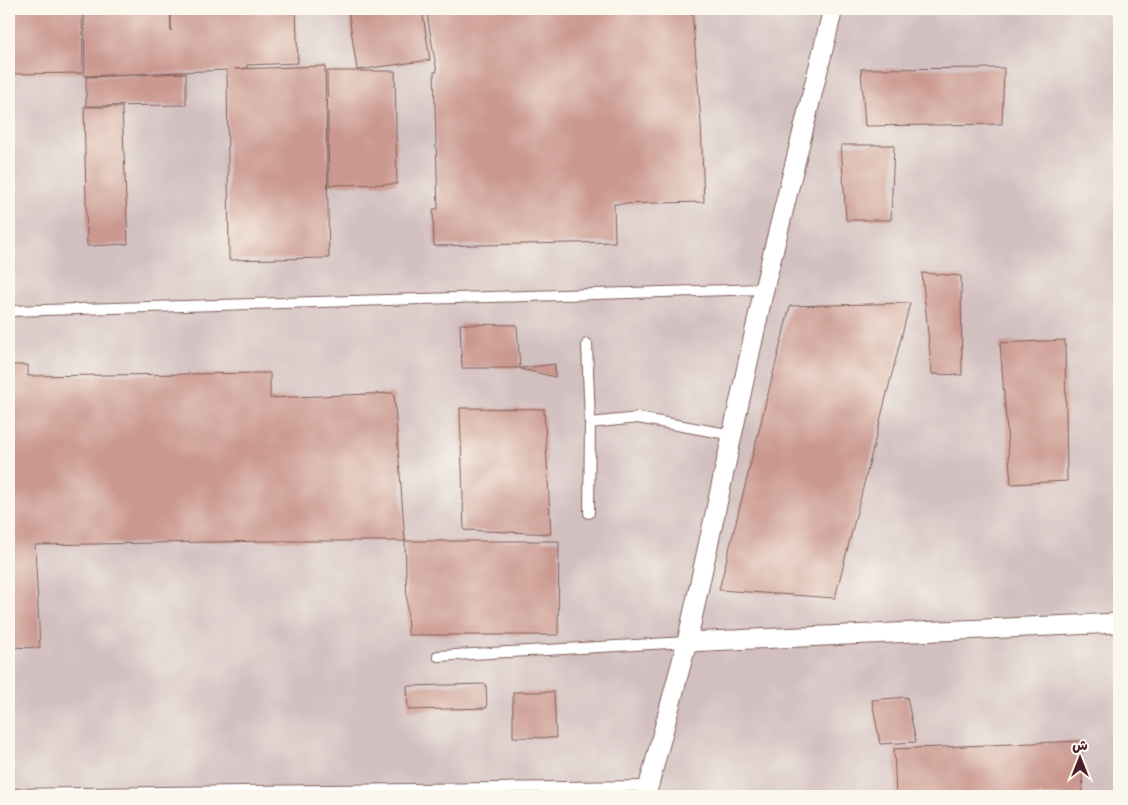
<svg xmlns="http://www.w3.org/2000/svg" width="1128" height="805" font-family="Dekko,'Playpen Sans Arabic',sans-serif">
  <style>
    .industrial { fill: #d2bfc0 }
    .building { fill: #ca988f }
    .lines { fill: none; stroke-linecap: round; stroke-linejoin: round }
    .lane-casing { stroke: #83615d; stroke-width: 12 }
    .street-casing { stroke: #83615d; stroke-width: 21 }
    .lane { stroke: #fff; stroke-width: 10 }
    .street { stroke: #fff; stroke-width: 19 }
  </style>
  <rect width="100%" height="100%" fill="#fbf7ec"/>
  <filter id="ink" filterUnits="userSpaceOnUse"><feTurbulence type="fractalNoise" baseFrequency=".02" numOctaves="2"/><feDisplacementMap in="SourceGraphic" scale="10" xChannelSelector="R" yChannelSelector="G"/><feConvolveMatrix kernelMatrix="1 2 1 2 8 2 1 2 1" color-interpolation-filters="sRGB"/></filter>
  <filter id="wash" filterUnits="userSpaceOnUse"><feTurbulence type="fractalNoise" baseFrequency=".0096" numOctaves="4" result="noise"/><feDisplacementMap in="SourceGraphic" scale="20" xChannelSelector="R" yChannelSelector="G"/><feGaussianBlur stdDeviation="1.12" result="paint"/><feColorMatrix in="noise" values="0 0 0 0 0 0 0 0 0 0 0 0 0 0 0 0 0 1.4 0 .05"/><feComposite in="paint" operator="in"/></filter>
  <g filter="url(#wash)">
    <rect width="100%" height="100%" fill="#eddcb9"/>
    <rect class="industrial" x="9" y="9" width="1110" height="787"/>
    <g id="blocks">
      <g class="building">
        <polygon points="9,9 82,9 83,73 9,74"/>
        <polygon points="84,9 170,9 171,31 171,9 296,9 298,63 247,65 247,68 235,69 325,66 329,258 229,260 227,70 85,76"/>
        <polygon points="348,9 422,9 430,60 357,70"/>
        <polygon points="426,9 692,9 701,123 704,202 614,204 615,242 434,246 433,209 438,209 434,72 437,72"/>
        <polygon points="1004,68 1002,124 865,126 861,69"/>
        <polygon points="327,71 395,71 397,184 329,185"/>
        <polygon points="186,73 186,105 86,106 86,77"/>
        <polygon points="84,107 122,107 128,244 87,246"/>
        <polygon points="841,145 894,145 891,220 846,220"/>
        <polygon points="922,273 961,276 962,375 932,374"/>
        <polygon points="910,303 835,598 719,590 790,306"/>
        <polygon points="460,324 517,325 520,368 462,368"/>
        <polygon points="1065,340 1067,481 1011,484 1000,343"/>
        <polygon points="555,364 555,377 521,369 521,368"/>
        <polygon points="9,365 28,365 28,376 270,373 270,398 394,393 405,541 273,541 35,545 40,648 9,647"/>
        <polygon points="460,408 544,409 551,534 464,530"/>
        <polygon points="405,541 559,541 558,635 408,635"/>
        <polygon points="486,684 487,708 408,710 407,686"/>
        <polygon points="513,692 554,692 556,738 513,737"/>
        <polygon points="907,697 916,742 880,744 872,700"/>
        <polygon points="1081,741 1083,796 896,796 894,749"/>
      </g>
    </g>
  </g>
  <g filter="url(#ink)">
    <use href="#blocks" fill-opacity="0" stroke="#83615d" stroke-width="1"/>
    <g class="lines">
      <g class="lane-casing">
        <g id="lane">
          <polyline points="9,311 764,289"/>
          <polyline points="587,344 590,423 589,513"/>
          <polyline points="590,423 638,418 733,435"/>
          <polyline points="438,656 687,642"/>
          <polyline points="9,794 648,786"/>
        </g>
      </g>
      <g class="street-casing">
        <g id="street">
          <polyline points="687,642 1119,623"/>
          <polyline points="646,796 687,642 764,289 833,9"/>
        </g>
      </g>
      <use href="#lane" class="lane"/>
      <use href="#street" class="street"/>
    </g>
  </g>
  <rect width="1128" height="805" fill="none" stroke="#fbf7ec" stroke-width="30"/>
  <g transform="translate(1080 758)" stroke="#fbf7ec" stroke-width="4" paint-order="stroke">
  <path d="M0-4L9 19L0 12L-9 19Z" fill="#4a1f2b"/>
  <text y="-8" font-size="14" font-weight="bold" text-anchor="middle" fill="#4a1f2b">ش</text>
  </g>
</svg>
